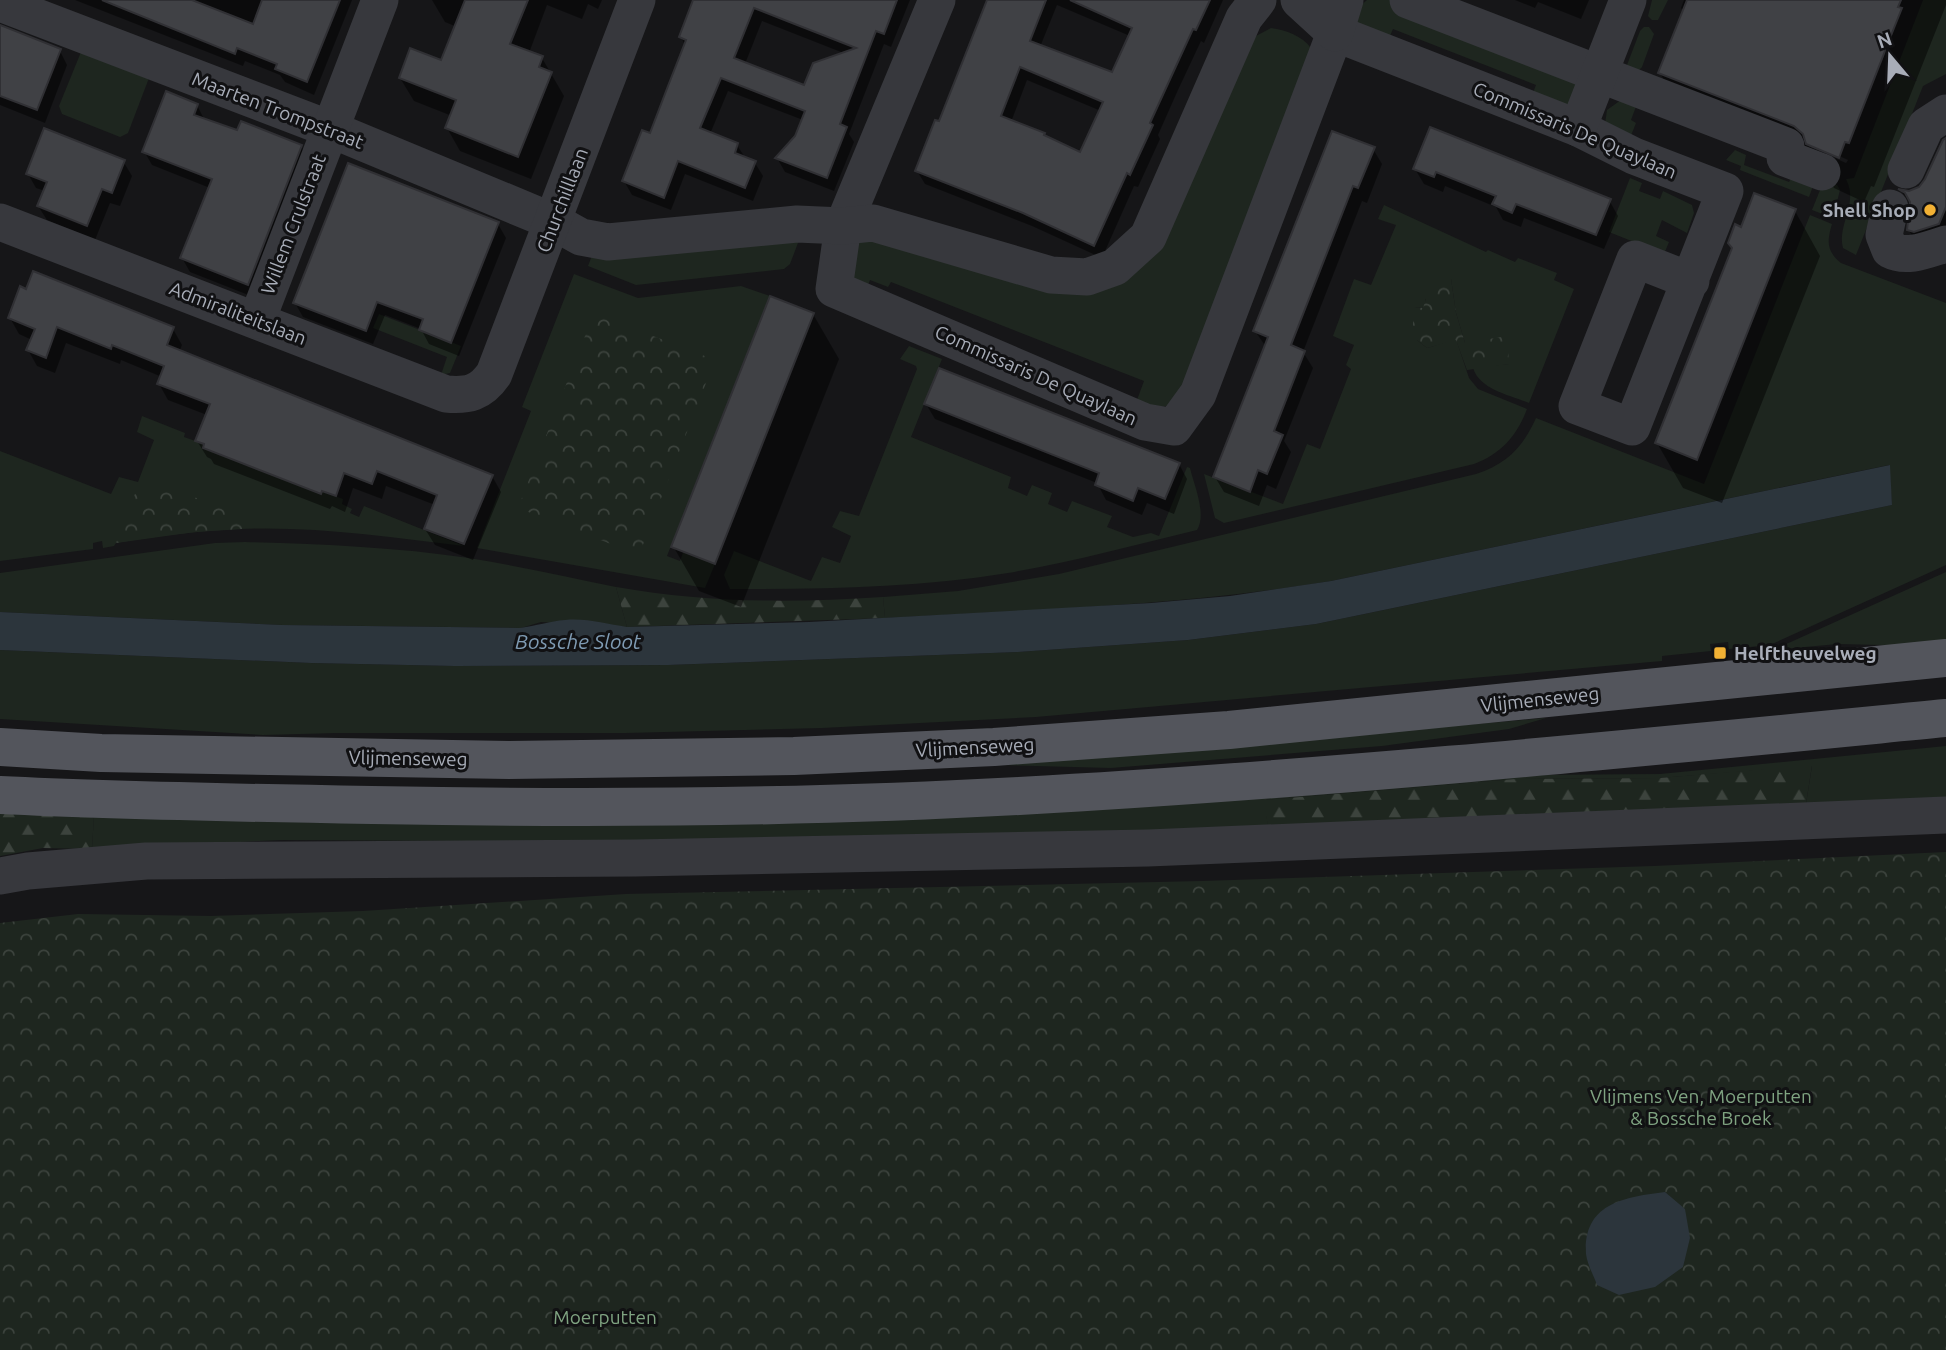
<svg xmlns="http://www.w3.org/2000/svg" width="1946" height="1350" font-family="Ubuntu,sans-serif">
  <style>
    .green { fill: #1e261f }
    .forest { fill: url(#forest-firs) }
    .park { fill: url(#park-crowns) }
    .water { fill: #2c353c }
    .shadow { fill: #0007; fill-rule: evenodd }
    .building { fill: #404145; stroke: #303034; stroke-width: 2; fill-rule: evenodd }
    .lines { fill: none; stroke-linecap: round; stroke-linejoin: round }
    .minor { stroke: #37383d; stroke-width: 37 }
    .major { stroke: #53555c; stroke-width: 38 }
    .poi-dot { fill: #f2b134; stroke: #111113; stroke-width: 2.5 }
    .labels { text-anchor: middle; stroke-width: 6; stroke-linejoin: round; paint-order: stroke }
    .street-label { font-size: 19px; fill: #a8adb8; stroke: #111113 }
    .poi-label { font-size: 19px; font-weight: bold; fill: #a8adb8; stroke: #111113; text-anchor: end }
    .park-label { font-size: 19px; fill: #7fa381; stroke: #111113 }
    .water-label { font-size: 21px; font-style: italic; fill: #7f9bb3; stroke: #111113 }
  </style>
  <defs>
    <pattern id="forest-firs" width="22" height="20" patternUnits="userSpaceOnUse" patternTransform="scale(1.75)"><rect width="22" height="20" fill="#1e261f"/><path d="M5 1l3.5 6h-7zM16 11l3.5 6h-7z" fill="#3c433d"/></pattern>
    <pattern id="park-crowns" width="20" height="18" patternUnits="userSpaceOnUse" patternTransform="scale(1.75)"><rect width="20" height="18" fill="#1e261f"/><path d="M2 6a3 3 0 1 1 6 0M12 15a3 3 0 1 1 6 0" fill="none" stroke="#3c433d"/></pattern>
  </defs>
  <rect width="100%" height="100%" fill="#161618"/>
  <g class="green">
    <polygon points="1367,0 1392,0 1576,81 1576,96 1564,110 1529,103 1536,85 1393,29 1385,47 1356,25 1359,7"/>
    <polygon points="1652,0 1668,0 1658,20 1652,20 1648,16"/>
    <path d="M1923,0H1946V74L1923,86L1856,255L1843,248C1837,224 1859,204 1846,179L1854,178Z"/>
    <polygon points="1644,27 1649,27 1654,34 1642,67 1637,72 1628,68 1627,65 1640,31"/>
    <path d="M1271,28C1286,30 1302,36 1311,48L1184,390C1167,411 1162,410 1137,400L1144,381L891,282L888,287L870,280L865,293L855,287L849,264L859,242L867,238L1093,290L1256,36Z"/>
    <polygon points="81,52 149,78 128,133 120,137 62,114 59,106"/>
    <polygon points="1621,100 1638,101 1631,120 1636,123 1628,143 1605,124 1607,110"/>
    <polygon points="1735,150 1746,155 1744,165 1789,182 1797,167 1817,175 1809,197 1740,170 1741,166 1726,160"/>
    <polygon points="1630,178 1642,183 1639,191 1660,199 1663,191 1692,205 1694,213 1687,233 1662,220 1656,236 1669,242 1664,254 1609,232"/>
    <polygon points="1824,180 1837,185 1840,190 1833,218 1812,210"/>
    <path d="M1384,205L1486,252L1488,250L1515,262L1518,258L1557,273L1554,280L1574,289L1529,403C1510,395 1480,390 1473,368H1470L1509,364L1465,343L1456,313L1451,279L1426,298L1424,308L1414,307L1417,340L1427,348L1456,339L1469,378L1478,389L1527,409C1517,436 1501,454 1474,464L1224,523L1215,518L1204,474L1283,504L1307,444L1320,449L1351,369L1346,365L1354,345L1333,336L1354,279L1371,285L1396,225L1378,219Z"/>
    <path d="M1810,215L1832,224C1827,241 1826,251 1841,263L1946,303V565L1770,645L1729,649L1728,642L1710,644L1711,651L1662,656V661L1036,717L822,728L626,733H337L263,735L0,719V650L311,663L455,666L668,665L1018,652L1188,640L1316,624L1892,505L1889,465L1331,581C1184,605 1034,610 885,618L883,597L958,591L1059,574L1476,474C1507,464 1523,447 1536,418L1704,484Z"/>
    <polygon points="801,235 790,264 784,269 636,285 588,266 593,253"/>
    <polygon points="574,274 638,298 741,286 770,296 667,556 680,561 684,550 715,564 705,588 477,548 531,411 522,407"/>
    <polygon points="379,314 461,346 450,373 441,375 447,357 373,328"/>
    <path d="M909,346L942,359L911,437L1011,477L1008,488L1027,496L1032,485L1052,493L1048,504L1067,512L1072,501L1112,516L1107,527L1133,537L1151,533L1159,536L1187,467L1190,468C1194,485 1207,514 1197,530C1135,545 1072,562 1008,573C917,588 823,589 730,589L724,575L734,551L811,581L822,557L840,563L851,536L832,527L840,511L859,516L917,369L916,366L900,359Z"/>
    <path d="M142,416L185,433L184,437L204,444L203,448L321,494L322,491L343,499L342,504L352,509L350,513L359,517L364,506L464,546C390,537 314,526 239,529C198,531 157,536 116,543L114,546L103,548L102,541L93,543V549L0,561V451L111,494L119,477L138,482L154,440L137,432Z"/>
    <path d="M245,542C320,544 394,547 469,558C518,566 567,577 616,587L627,627L541,622L521,628L282,625L0,612V573L215,543Z"/>
    <polygon points="1946,572 1946,644 1925,646 1838,644 1773,650"/>
    <polygon points="1546,718 1509,729 1382,746 1111,768 1001,765"/>
    <polygon points="1946,746 1946,802 1805,810 1812,766 1660,778 1515,779 1264,800 1269,831 814,843 282,840 92,849 94,814 1521,775 1660,774"/>
  </g>
  <g class="forest">
    <path d="M616,587C705,603 793,603 883,597L885,618L627,627Z"/>
    <polygon points="1812,765 1805,810 1269,831 1263,800 1515,779 1660,778"/>
    <polygon points="0,810 94,814 92,849 43,848 0,856"/>
  </g>
  <g class="park">
    <polygon points="1451,279 1456,313 1465,343 1507,336 1509,364 1467,370 1456,340 1427,348 1417,340 1412,341 1414,307 1423,308 1426,299 1416,293 1420,283"/>
    <polygon points="594,313 715,360 639,555 518,508"/>
    <polygon points="138,486 246,508 242,529 194,532 116,543"/>
    <polygon points="1946,852 1946,1350 0,1350 0,923 78,914 211,916 363,911 626,894 1203,881 1655,866"/>
  </g>
  <g class="water">
    <path d="M1890,465L1892,505L1316,624L1188,640L1018,652L668,665L455,666L311,663L0,650V612L282,625L520,628C536,626 550,621 565,620C587,618 606,624 627,627L809,622L1151,603L1230,596L1331,581Z"/>
    <path d="M1665,1192L1685,1209L1690,1238L1683,1267L1655,1287L1619,1295L1597,1285C1594,1276 1587,1264 1586,1254C1583,1203 1625,1197 1665,1192Z"/>
  </g>
  <g class="shadow">
    <polygon points="75,0 352,0 314,95 285,82 280,75 245,61 243,66"/>
    <polygon points="432,0 602,0 598,9 588,4 582,19 547,5 529,53 542,58 564,96 531,179 460,151 447,128 452,116 414,101 400,78 442,63 457,27 445,22"/>
    <path d="M695,0H910L891,47L884,44L849,134L854,142L834,191L785,172L777,158L796,137L803,120L728,91L710,134L737,145L746,159L755,163L763,176L753,201L685,174L671,210L632,195L624,181L651,135L685,45L681,37ZM762,21L846,54L805,88L745,64Z"/>
    <path d="M989,0H1223L1204,43L1201,41L1178,90L1158,135L1160,139L1138,187L1134,186L1102,258L1032,226L925,184L917,171L940,123ZM1057,5L1130,36L1113,74L1040,47ZM1027,80L1101,111L1081,154L1011,122Z"/>
    <polygon points="1515,0 1589,0 1581,19 1538,2 1535,8"/>
    <path d="M1684,0H1946V5L1874,187L1871,186L1864,202L1834,188L1826,175L1686,118L1660,73L1684,12L1681,8ZM1808,142L1848,160L1846,163L1808,146Z"/>
    <polygon points="0,27 60,51 67,65 45,123 0,105"/>
    <polygon points="197,105 205,121 238,132 301,146 309,160 256,298 190,272 182,258 210,188 152,165 144,151"/>
    <polygon points="1431,130 1609,200 1618,216 1604,249 1524,218 1521,227 1503,220 1496,207 1445,186 1443,192 1424,184 1415,169"/>
    <polygon points="1946,140 1946,237 1916,242 1908,229 1912,205 1902,192 1909,193 1920,188 1927,180"/>
    <polygon points="1373,149 1382,164 1367,203 1362,201 1303,352 1313,368 1284,441 1291,452 1276,489 1267,485 1259,506 1224,492 1215,477 1266,347 1255,331"/>
    <polygon points="123,161 132,176 120,206 110,203 95,240 47,220 38,206 45,191 36,188 28,174"/>
    <polygon points="1795,211 1820,256 1722,503 1683,488 1657,443"/>
    <polygon points="498,224 506,238 459,356 429,344 421,329 385,315 373,344 303,317 295,303"/>
    <polygon points="813,314 839,359 741,607 699,591 673,546"/>
    <polygon points="10,318 173,329 182,345 179,352 492,476 501,492 473,560 435,545 425,529 435,505 386,486 382,499 353,488 345,512 332,506 330,509 214,464 211,459 207,457 197,441 207,415 168,400 159,384 162,377 121,360 120,364 66,343 55,373 37,366 28,350 32,340 19,334"/>
    <polygon points="926,404 1179,464 1187,479 1174,514 1147,503 1142,515 1106,500 1097,483 935,419"/>
  </g>
  <g class="building">
    <polygon points="102,0 192,0 253,24 262,0 340,0 307,82 275,69 277,64 237,48 235,54"/>
    <polygon points="465,0 528,0 510,44 543,56 539,67 552,72 518,157 445,128 456,100 399,78 410,48 441,60"/>
    <path d="M693,0H897L884,34L876,31L840,124L847,127L827,178L775,158L795,136L805,111L721,78L700,128L738,143L735,153L756,161L745,188L678,161L664,198L622,181L642,130L650,133L668,86L686,40L679,37ZM754,8L787,21L856,48L813,63L804,85L734,58Z"/>
    <path d="M987,0H1046L1030,41L1112,72L1132,28L1070,0H1210L1196,30L1193,29L1150,123L1153,125L1130,175L1127,173L1094,246L1023,213L915,171L935,120L939,121ZM1020,67L1103,102L1080,152L1044,135L1045,133L1001,116Z"/>
    <polygon points="1687,0 1901,0 1898,7 1902,8 1894,28 1849,143 1845,142 1839,158 1806,144 1803,134 1794,126 1658,73"/>
    <polygon points="0,25 61,49 37,110 0,96"/>
    <polygon points="166,91 198,104 194,115 237,130 241,121 302,145 248,285 180,258 212,179 142,152"/>
    <polygon points="1430,127 1611,199 1596,235 1516,204 1512,213 1492,204 1496,196 1436,172 1434,177 1413,169"/>
    <polygon points="44,128 125,160 112,193 102,189 87,226 37,206 47,182 26,174"/>
    <polygon points="1332,131 1375,147 1358,188 1353,186 1291,345 1305,351 1274,431 1283,435 1267,474 1258,470 1250,492 1213,477 1268,337 1253,331"/>
    <polygon points="1946,138 1946,207 1939,224 1914,232 1907,230 1910,202 1905,193 1898,189 1909,191 1919,187 1925,179 1943,140"/>
    <polygon points="348,163 499,222 451,343 419,330 423,319 377,302 366,331 293,303"/>
    <polygon points="1754,193 1796,209 1697,460 1655,443 1732,248 1728,243 1735,224 1741,227"/>
    <polygon points="33,271 174,327 167,345 493,475 464,544 424,529 437,495 377,471 372,484 344,473 336,496 322,491 321,494 203,448 204,444 195,441 210,404 157,384 164,366 112,345 111,349 57,327 46,358 26,350 35,329 8,318 20,286 26,289"/>
    <polygon points="770,296 814,313 715,564 671,547"/>
    <polygon points="939,368 1180,463 1165,499 1138,488 1133,501 1095,485 1099,473 924,404"/>
  </g>
  <g class="lines">
    <g class="minor">
      <polyline points="937,0 843,226 834,289 1145,422 1174,427 1198,394 1335,33 1578,128 1634,156 1725,191 1632,427 1577,406 1635,259 1691,281"/>
      <polyline points="1299,0 1335,33 1345,0"/>
      <polyline points="1408,0 1786,146 1785,158 1822,172"/>
      <polyline points="0,3 330,129 554,222 581,237 608,242 797,224 843,226 873,223 1051,275 1087,277 1115,267 1148,237 1244,18 1258,0"/>
      <polyline points="1578,128 1628,0"/>
      <polyline points="1906,170 1926,126 1946,113"/>
      <path d="M1890,208L1884,235L1890,250C1907,259 1929,249 1946,244"/>
      <path d="M0,222L446,394C468,396 481,393 494,374L637,0"/>
      <polyline points="257,320 380,0"/>
      <polyline points="0,876 28,871 146,861 635,858 1148,848 1946,815"/>
    </g>
    <g class="major">
      <polyline points="0,747 101,753 509,760 794,756 994,747 1229,730 1946,658"/>
      <path d="M0,795C124,801 248,803 372,805C587,809 804,808 1019,796C1329,779 1637,748 1946,718"/>
    </g>
  </g>
  <g class="poi-dot">
    <circle cx="1930" cy="210" r="7"/>
    <rect x="1713" y="646" width="14" height="14" rx="3.5"/>
  </g>
  <g class="labels">
    <g class="street-label">
      <text transform="translate(278 110) rotate(21)" y="7">Maarten Trompstraat</text>
      <text transform="translate(1575 130) rotate(23)" y="7">Commissaris De Quaylaan</text>
      <text transform="translate(562 200) rotate(-69)" y="7">Churchilllaan</text>
      <text transform="translate(293 224) rotate(-69)" y="7">Willem Crulstraat</text>
      <text transform="translate(238 313) rotate(21)" y="7">Admiraliteitslaan</text>
      <text transform="translate(1036 375) rotate(24)" y="7">Commissaris De Quaylaan</text>
      <text transform="translate(1540 699) rotate(-6)" y="7">Vlijmenseweg</text>
      <text transform="translate(975 747) rotate(-3)" y="7">Vlijmenseweg</text>
      <text transform="translate(408 758) rotate(1)" y="7">Vlijmenseweg</text>
    </g>
    <g class="poi-label">
      <text x="1916" y="217">Shell Shop</text>
      <text x="1734" y="660" text-anchor="start">Helftheuvelweg</text>
    </g>
    <g class="park-label">
      <text x="1701" y="1103">Vlijmens Ven, Moerputten<tspan x="1701" dy="22">&amp; Bossche Broek</tspan></text>
      <text x="605" y="1324">Moerputten</text>
    </g>
    <g class="water-label">
      <text x="578" y="649">Bossche Sloot</text>
    </g>
  </g>
  <g transform="translate(1890 56) rotate(341)" stroke="#111113" stroke-width="5" paint-order="stroke">
  <path d="M0-5L12 26L0 18L-12 26Z" fill="#a8adb8"/>
  <text y="-10" font-size="19" font-weight="bold" text-anchor="middle" fill="#a8adb8">N</text>
  </g>
</svg>
